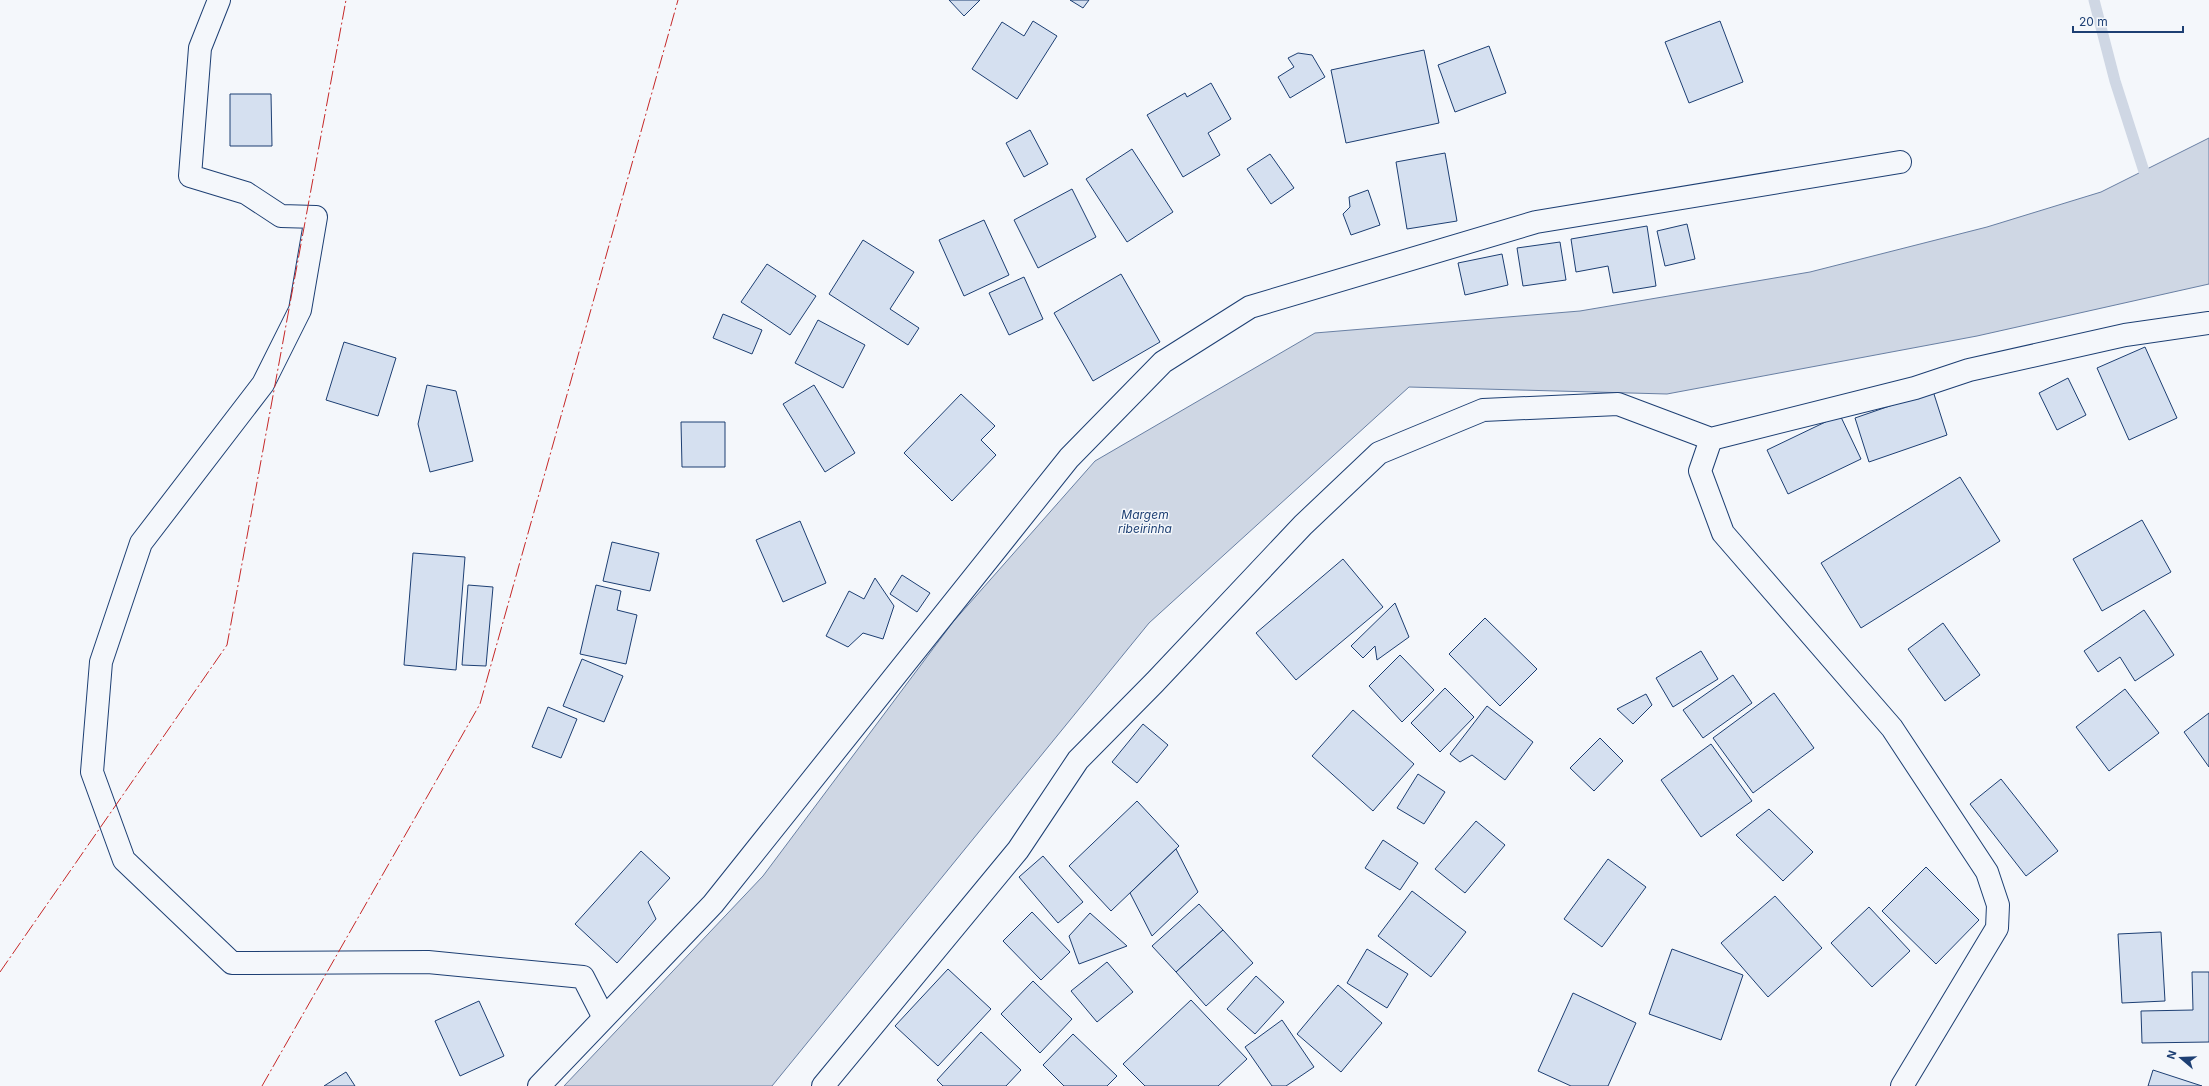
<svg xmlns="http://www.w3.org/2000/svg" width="2209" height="1086" font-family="Inter,sans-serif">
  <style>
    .water { fill: #cfd7e4; stroke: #687fa3 }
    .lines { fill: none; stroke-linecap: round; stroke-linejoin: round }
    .stream { stroke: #cfd7e4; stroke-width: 11 }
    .building { fill: #d5e0f0; stroke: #1d3f73 }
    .street-casing { stroke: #1d3f73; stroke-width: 24 }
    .street { stroke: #f4f7fb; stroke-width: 22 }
    .power { stroke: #c62828; stroke-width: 1; stroke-dasharray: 14 3 2 3; stroke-linecap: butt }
    .labels { text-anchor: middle; stroke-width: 3; stroke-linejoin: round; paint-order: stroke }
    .water-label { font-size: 12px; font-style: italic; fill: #1d3f73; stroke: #f4f7fb }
  </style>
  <rect width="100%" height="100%" fill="#f4f7fb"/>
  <polygon class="water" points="2209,138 2209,284 1977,336 1667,394 1409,387 1149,623 772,1086 564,1086 763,876 953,622 1095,461 1315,333 1580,311 1810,272 1987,227 2101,192"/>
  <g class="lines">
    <polyline class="stream" points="2094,0 2115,81 2148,184"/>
  </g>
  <g class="building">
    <polygon points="949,0 980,0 964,16"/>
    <polygon points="1070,0 1089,0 1083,8"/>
    <polygon points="1033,21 1057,36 1017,99 972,69 1002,22 1024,36"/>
    <polygon points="1720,21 1743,82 1689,103 1665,42"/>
    <polygon points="1489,46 1506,93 1455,112 1438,65"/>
    <polygon points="1424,50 1439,123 1346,143 1331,70"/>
    <polygon points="1298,53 1312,55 1325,77 1290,98 1278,77 1294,67 1288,58"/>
    <polygon points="1211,83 1231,119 1208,133 1220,155 1183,177 1147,115 1185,93 1187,97"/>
    <polygon points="230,94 271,94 272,146 230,146"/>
    <polygon points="1030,130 1048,164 1024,177 1006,143"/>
    <polygon points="1132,149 1173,212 1127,242 1086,179"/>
    <polygon points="1445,153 1457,221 1407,229 1396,162"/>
    <polygon points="1270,154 1294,188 1271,204 1247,169"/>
    <polygon points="1072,189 1096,237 1038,268 1014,220"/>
    <polygon points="1368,190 1380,225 1351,235 1343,214 1350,207 1349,197"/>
    <polygon points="984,220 1009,275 964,296 939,240"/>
    <polygon points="1687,224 1695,259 1665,266 1657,231"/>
    <polygon points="1647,226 1656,286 1613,293 1608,266 1576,272 1571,239"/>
    <polygon points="863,240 914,272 890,309 919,328 908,345 829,294"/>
    <polygon points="1560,242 1566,280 1523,286 1517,248"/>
    <polygon points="1502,254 1508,285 1465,295 1458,263"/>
    <polygon points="767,264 816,296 790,335 741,302"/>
    <polygon points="1121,274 1160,342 1093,381 1054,313"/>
    <polygon points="1024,277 1043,319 1009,335 989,293"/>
    <polygon points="723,314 762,330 752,354 713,338"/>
    <polygon points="818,320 865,345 843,388 795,363"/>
    <polygon points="344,342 396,358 378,416 326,400"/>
    <polygon points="2145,347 2177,418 2129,440 2097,368"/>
    <polygon points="2068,378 2086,415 2057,430 2039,393"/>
    <polygon points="427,385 456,391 473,461 430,472 418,424"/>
    <polygon points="814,385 855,453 825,472 783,404"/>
    <polygon points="1933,391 1947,435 1869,462 1855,418"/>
    <polygon points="961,394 995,426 981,440 996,455 952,501 904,453"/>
    <polygon points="1840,415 1861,459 1788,494 1767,450"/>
    <polygon points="681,422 725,422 725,467 682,467"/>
    <polygon points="1960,477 2000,541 1861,628 1821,563"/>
    <polygon points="2142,520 2171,572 2102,611 2073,559"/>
    <polygon points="800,521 826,583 783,602 756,540"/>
    <polygon points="612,542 659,553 650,591 603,581"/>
    <polygon points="413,553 465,557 456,670 404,665"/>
    <polygon points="1343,559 1383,607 1296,680 1256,633"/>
    <polygon points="902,575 930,593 917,612 890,594"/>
    <polygon points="875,578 894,606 883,639 863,633 848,647 826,636 849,591 864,599"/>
    <polygon points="468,585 493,587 486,666 462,665"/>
    <polygon points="596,585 621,591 617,610 637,615 626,664 580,654"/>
    <polygon points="1395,603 1409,637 1377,660 1375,646 1363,658 1351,646"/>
    <polygon points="2144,610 2174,655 2135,681 2120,657 2098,672 2084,651"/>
    <polygon points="1485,618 1537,669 1500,706 1449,654"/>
    <polygon points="1943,623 1980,675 1945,701 1908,649"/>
    <polygon points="1701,651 1718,679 1673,707 1656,678"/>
    <polygon points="1400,655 1434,690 1402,722 1369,686"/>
    <polygon points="582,659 623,676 604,722 563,706"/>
    <polygon points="1733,675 1752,703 1703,738 1683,710"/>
    <polygon points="1445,688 1474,717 1440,752 1411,723"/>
    <polygon points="2125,689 2159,733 2109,771 2076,727"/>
    <polygon points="1774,693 1814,748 1753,793 1713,738"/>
    <polygon points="1646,694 1652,705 1633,724 1617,709"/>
    <polygon points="1487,706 1533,742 1505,780 1472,755 1460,762 1450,754"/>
    <polygon points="548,707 577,719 561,758 532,747"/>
    <polygon points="1353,710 1414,764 1373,811 1312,756"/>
    <polygon points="2209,713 2209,767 2184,732"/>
    <polygon points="1143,724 1168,745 1137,783 1112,762"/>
    <polygon points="1600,738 1623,761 1594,791 1570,768"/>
    <polygon points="1711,744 1752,801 1701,837 1661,780"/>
    <polygon points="1418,774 1445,792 1424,824 1397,808"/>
    <polygon points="2001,779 2058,851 2026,876 1970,804"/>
    <polygon points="1137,801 1179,846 1111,911 1069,866"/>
    <polygon points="1769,809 1813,852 1783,881 1736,835"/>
    <polygon points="1476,821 1505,845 1465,893 1435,869"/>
    <polygon points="1383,840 1418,863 1400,890 1365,868"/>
    <polygon points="1176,849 1198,892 1152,936 1130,893"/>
    <polygon points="641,851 670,878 648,902 656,919 617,963 575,924"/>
    <polygon points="1043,856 1083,902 1058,923 1019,877"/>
    <polygon points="1608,859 1646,887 1602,947 1564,919"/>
    <polygon points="1926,867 1979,920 1936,964 1882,911"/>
    <polygon points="1412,891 1466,932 1431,977 1378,936"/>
    <polygon points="1775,896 1822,948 1768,997 1721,943"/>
    <polygon points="1199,904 1223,930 1176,972 1152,946"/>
    <polygon points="1869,907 1910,951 1872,987 1831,943"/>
    <polygon points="1032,912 1070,952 1041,980 1003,941"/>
    <polygon points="1090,913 1127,946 1079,964 1069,936"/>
    <polygon points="1223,930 1253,963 1206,1006 1176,972"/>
    <polygon points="2161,932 2165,1001 2122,1003 2118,934"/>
    <polygon points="1367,949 1408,974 1387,1008 1347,983"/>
    <polygon points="1672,949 1743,975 1721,1040 1649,1014"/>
    <polygon points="1107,962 1133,992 1097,1022 1071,991"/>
    <polygon points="948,969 991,1009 938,1066 895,1026"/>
    <polygon points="2192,972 2209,972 2209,1042 2142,1043 2141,1011 2193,1010"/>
    <polygon points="1256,976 1284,1002 1255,1034 1227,1009"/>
    <polygon points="1033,981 1072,1019 1040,1053 1001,1014"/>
    <polygon points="1338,985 1382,1023 1341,1072 1297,1034"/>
    <polygon points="1573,993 1636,1023 1608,1086 1571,1086 1538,1071"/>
    <polygon points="1191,1000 1247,1059 1218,1086 1145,1086 1123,1064"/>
    <polygon points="479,1001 504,1056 460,1076 435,1021"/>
    <polygon points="1282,1020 1314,1067 1286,1086 1272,1086 1245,1047"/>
    <polygon points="981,1032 1021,1070 1006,1086 943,1086 937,1080"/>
    <polygon points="1073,1034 1117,1076 1107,1086 1064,1086 1043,1065"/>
    <polygon points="2153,1070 2202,1086 2148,1086"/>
    <polygon points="346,1072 355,1086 324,1086"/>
  </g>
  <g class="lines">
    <g class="street-casing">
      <g id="street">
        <polyline points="219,0 200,48 190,176 246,193 281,216 316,217 300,310 263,384 141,543 101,662 92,772 124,860 232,963 428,962 583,977 603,1016"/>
        <polyline points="1711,439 1700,471 1723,533 1892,728 1987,872 1998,905 1997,928 1902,1086"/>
        <polyline points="539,1086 713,904 1069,458 1163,362 1250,307 1536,222 1900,162"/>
        <polyline points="823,1086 1018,850 1078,760 1155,682 1303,525 1379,453 1483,410 1618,404 1711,439 1915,388 1969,370 2125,335 2209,323"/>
      </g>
    </g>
    <use href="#street" class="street"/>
    <g class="power">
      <polyline points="0,972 227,645 346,0"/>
      <polyline points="262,1086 480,704 678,0"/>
    </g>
  </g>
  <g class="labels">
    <g class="water-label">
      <text x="1145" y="519">Margem<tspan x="1145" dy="14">ribeirinha</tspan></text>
    </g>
  </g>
  <g transform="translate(2181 1058) rotate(289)" stroke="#f4f7fb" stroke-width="3" paint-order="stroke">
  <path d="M0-3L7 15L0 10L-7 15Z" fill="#1d3f73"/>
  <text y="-6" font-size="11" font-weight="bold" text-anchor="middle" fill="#1d3f73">N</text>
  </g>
  <path d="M2073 26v6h110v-6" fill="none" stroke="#1d3f73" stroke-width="2"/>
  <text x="2079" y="26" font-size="12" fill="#1d3f73" stroke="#f4f7fb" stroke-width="3" paint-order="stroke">20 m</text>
</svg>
